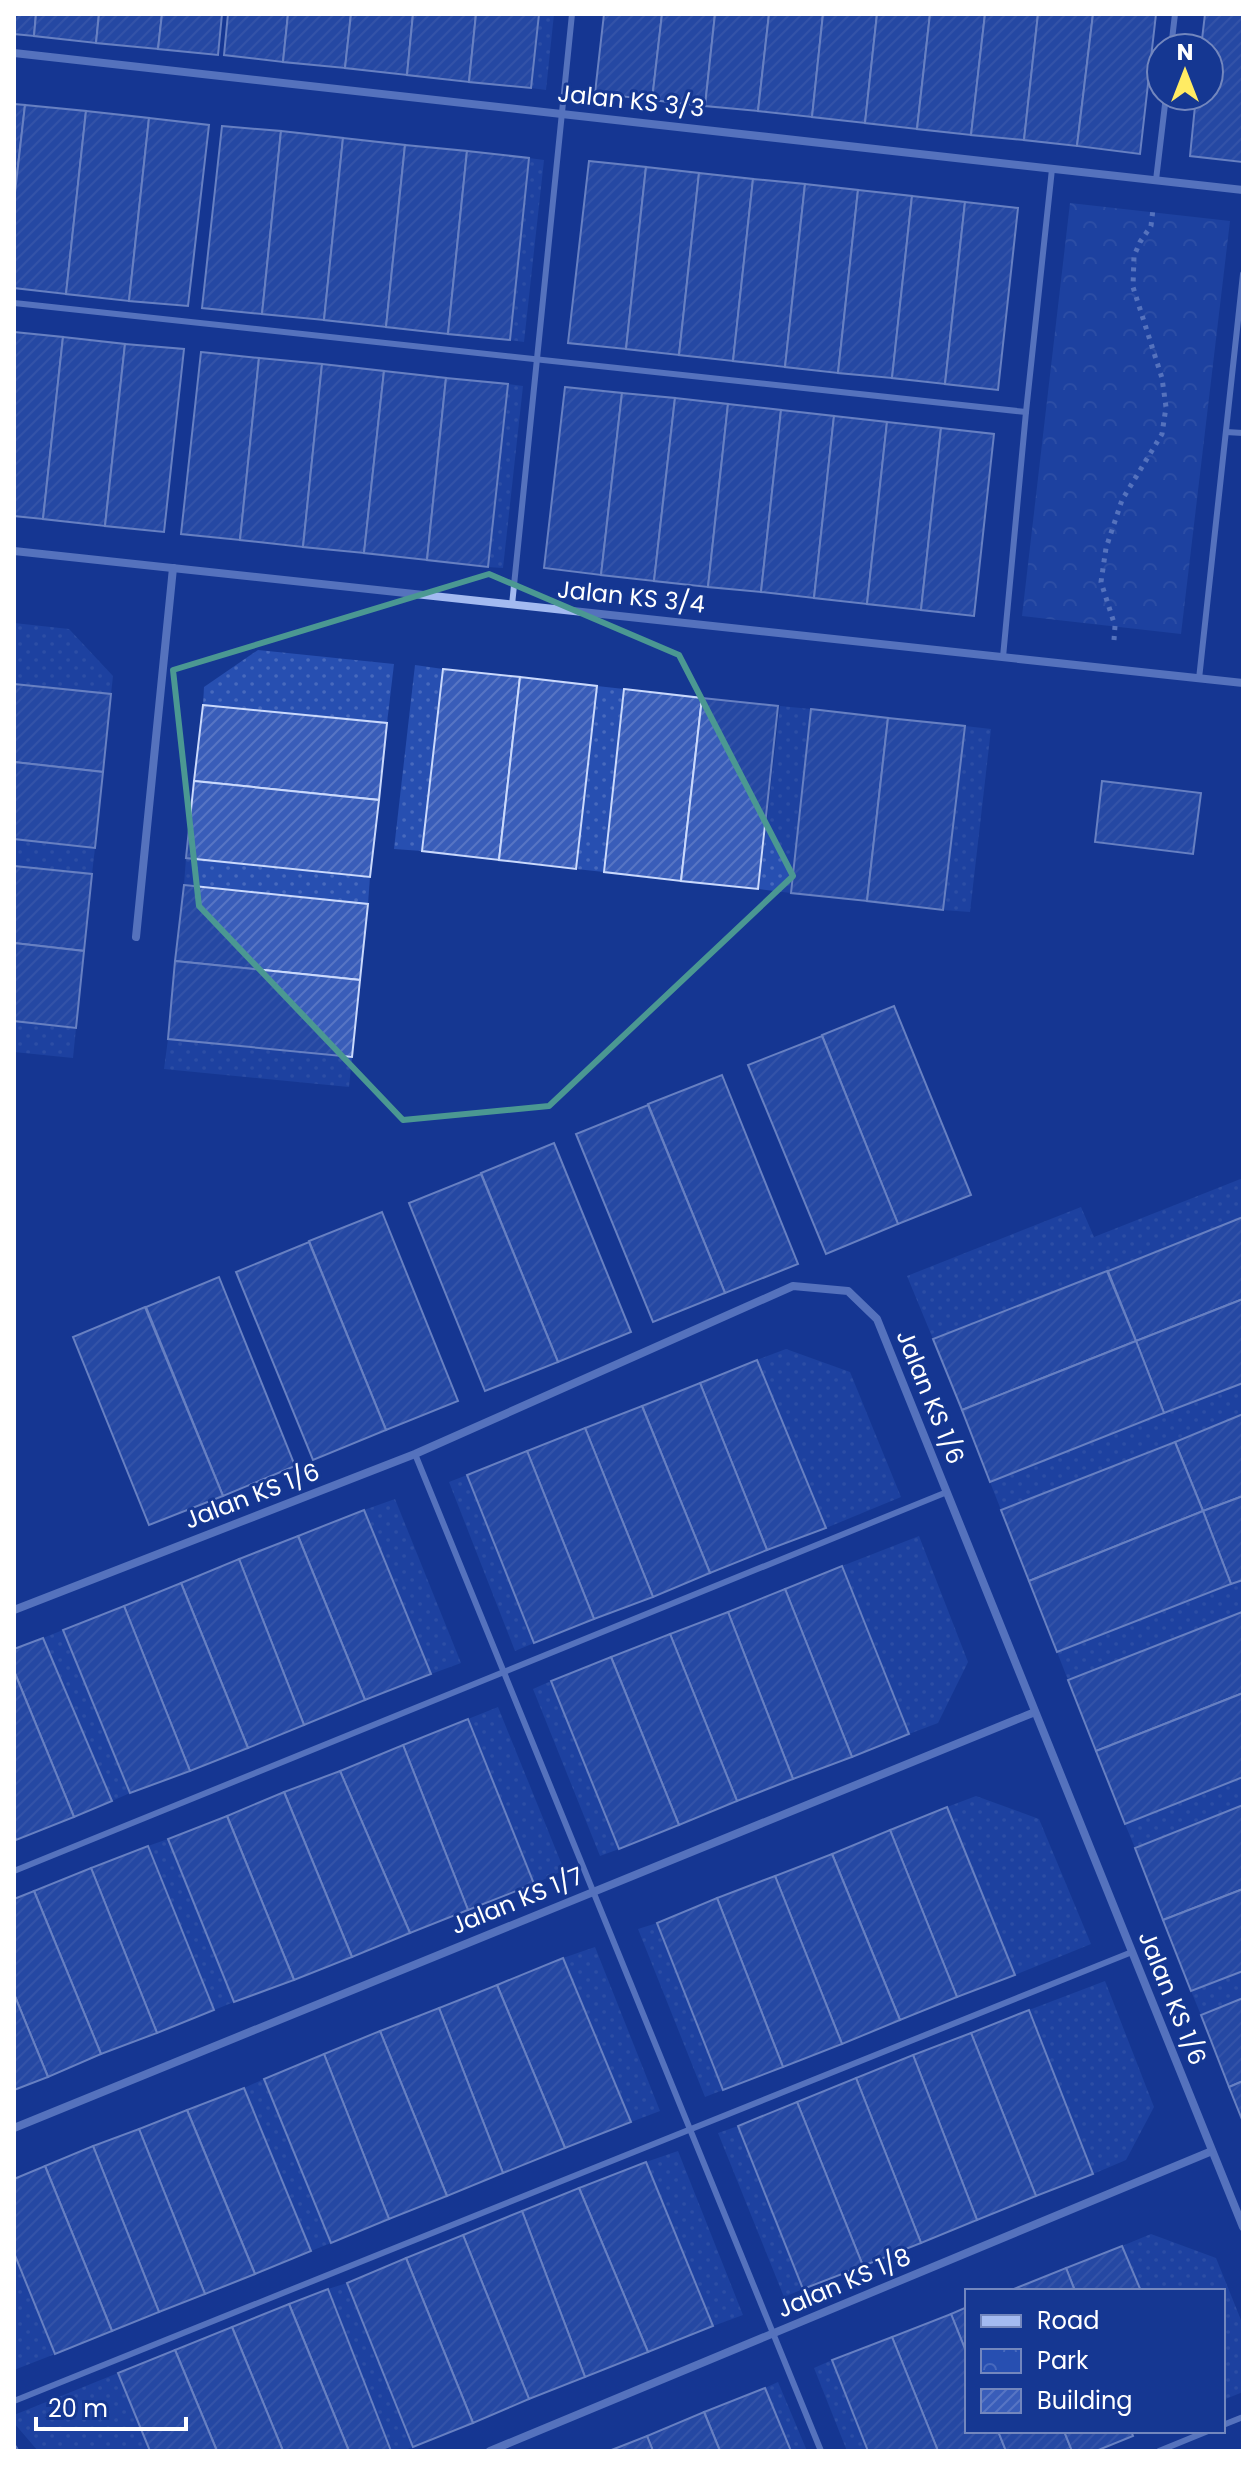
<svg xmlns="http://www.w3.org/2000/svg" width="1257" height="2465" font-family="Poppins,sans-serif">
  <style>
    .park { fill: url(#park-crowns) }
    .garden { fill: url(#garden-dots) }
    .building { fill: url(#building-hatch); stroke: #cad9fc; stroke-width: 2 }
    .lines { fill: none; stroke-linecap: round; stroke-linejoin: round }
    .path { stroke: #a3baf1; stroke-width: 5; stroke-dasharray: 4 6; stroke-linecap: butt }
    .service { stroke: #a3baf1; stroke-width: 6 }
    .minor { stroke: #a3baf1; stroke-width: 8 }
    .marked { fill: none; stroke: #4b9892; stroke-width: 6; stroke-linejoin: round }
    .labels { text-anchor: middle; stroke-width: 6; stroke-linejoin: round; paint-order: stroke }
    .street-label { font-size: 24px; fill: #fff; stroke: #153792 }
  </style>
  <defs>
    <pattern id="park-crowns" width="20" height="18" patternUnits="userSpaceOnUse" patternTransform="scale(2)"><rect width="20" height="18" fill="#274fb1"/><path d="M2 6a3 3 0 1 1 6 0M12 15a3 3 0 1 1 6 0" fill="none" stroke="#4769bd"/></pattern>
    <pattern id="garden-dots" width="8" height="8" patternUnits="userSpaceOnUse" patternTransform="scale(2)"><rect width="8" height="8" fill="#274fb1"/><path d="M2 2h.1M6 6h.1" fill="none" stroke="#4769bd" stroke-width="1.8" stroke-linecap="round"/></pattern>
    <pattern id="building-hatch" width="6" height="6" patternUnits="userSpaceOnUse" patternTransform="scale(2)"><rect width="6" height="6" fill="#395db9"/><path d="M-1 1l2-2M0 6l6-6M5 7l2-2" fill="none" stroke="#5775c4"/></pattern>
  </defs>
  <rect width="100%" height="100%" fill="#153792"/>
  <polygon class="park" points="1070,203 1230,221 1181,634 1022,616"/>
  <g class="garden">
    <polygon points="539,14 554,14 546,90 531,88"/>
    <polygon points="529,158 544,160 524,342 510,340"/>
    <polygon points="508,384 523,386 503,568 488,567"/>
    <polygon points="14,623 69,629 113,676 111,694 14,684"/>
    <polygon points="258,650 394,664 387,723 203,705 204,687"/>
    <polygon points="415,665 443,669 422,851 394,849"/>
    <polygon points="597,686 624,689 604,872 576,869"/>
    <polygon points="780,706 811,709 791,893 759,889"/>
    <polygon points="965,726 991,729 970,912 943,910"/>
    <polygon points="14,839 95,848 92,874 14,866"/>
    <polygon points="186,858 370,877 368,904 184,885"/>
    <polygon points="14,1021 76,1028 73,1058 14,1052"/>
    <polygon points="168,1039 352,1057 349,1087 164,1069"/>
    <polygon points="1243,1178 1243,1217 933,1339 907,1276 1081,1207 1094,1237"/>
    <polygon points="786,1349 850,1372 901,1497 826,1528 757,1360"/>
    <polygon points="1243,1383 1243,1414 1001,1510 990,1482"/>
    <polygon points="467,1475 534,1643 515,1651 449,1482"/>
    <polygon points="395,1499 461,1663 431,1674 364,1510"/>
    <polygon points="919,1536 968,1662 938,1723 909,1734 842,1566"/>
    <polygon points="1243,1580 1243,1611 1068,1680 1057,1652"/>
    <polygon points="63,1630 130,1793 112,1801 43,1638"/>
    <polygon points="551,1681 619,1849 600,1856 533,1689"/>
    <polygon points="498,1707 564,1870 534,1884 468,1719"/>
    <polygon points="1243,1777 1243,1805 1135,1848 1125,1824"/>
    <polygon points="976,1796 1039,1819 1091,1944 1015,1975 947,1807"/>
    <polygon points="168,1839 234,2002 214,2010 148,1846"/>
    <polygon points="657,1923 723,2090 705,2097 638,1929"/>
    <polygon points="595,1947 660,2111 631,2122 563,1958"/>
    <polygon points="1243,1971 1243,1998 1201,2015 1191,1991"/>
    <polygon points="1105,1981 1154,2107 1126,2160 1093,2174 1029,2010"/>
    <polygon points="264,2079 331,2243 311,2251 244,2088"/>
    <polygon points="738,2126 803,2289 784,2297 718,2133"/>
    <polygon points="678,2151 743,2315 713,2326 646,2162"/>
    <polygon points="1151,2234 1216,2258 1243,2325 1243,2392 1223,2400 1223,2291 1141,2291 1122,2246"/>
    <polygon points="14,2253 55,2354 14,2370"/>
    <polygon points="347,2283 413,2447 402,2451 391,2451 328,2289"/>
    <polygon points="832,2360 868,2451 847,2451 814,2368"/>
    <polygon points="118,2373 150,2451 38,2451 14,2423 14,2415"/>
    <polygon points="778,2382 807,2451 791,2451 765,2388"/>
  </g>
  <g class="building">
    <polygon points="14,14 36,14 34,36 14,34"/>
    <polygon points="36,14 99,14 96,43 34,36"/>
    <polygon points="99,14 162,14 158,49 96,43"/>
    <polygon points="162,14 222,14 218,55 158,49"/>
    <polygon points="228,14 288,14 283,62 224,55"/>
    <polygon points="288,14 351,14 345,68 283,62"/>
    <polygon points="351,14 413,14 407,75 345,68"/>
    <polygon points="413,14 476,14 469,82 407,75"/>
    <polygon points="476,14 539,14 531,88 469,82"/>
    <polygon points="604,14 662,14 652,100 595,93"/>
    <polygon points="662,14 715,14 705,106 652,100"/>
    <polygon points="715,14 769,14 758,111 705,106"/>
    <polygon points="769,14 823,14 812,117 758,111"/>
    <polygon points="823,14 877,14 865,123 812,117"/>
    <polygon points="877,14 930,14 917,129 865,123"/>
    <polygon points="930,14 985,14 971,135 917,129"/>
    <polygon points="985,14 1038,14 1024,140 971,135"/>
    <polygon points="1038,14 1093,14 1077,146 1024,140"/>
    <polygon points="1093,14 1156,14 1140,154 1077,146"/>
    <polygon points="1205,14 1243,14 1242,162 1190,156 1196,96 1209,96 1209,48 1201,48"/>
    <polygon points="14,104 25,105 14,201"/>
    <polygon points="25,105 86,111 66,294 14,288 14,201"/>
    <polygon points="86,111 149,118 129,301 66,294"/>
    <polygon points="149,118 209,125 188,306 129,301"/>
    <polygon points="222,126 281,131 262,314 202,308"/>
    <polygon points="281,131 343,138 324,320 262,314"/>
    <polygon points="343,138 405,145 386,327 324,320"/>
    <polygon points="405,145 467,151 448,334 386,327"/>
    <polygon points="467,151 529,158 510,340 448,334"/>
    <polygon points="589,161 646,167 626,349 568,343"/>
    <polygon points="646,167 699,173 679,355 626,349"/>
    <polygon points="699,173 753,179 733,361 679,355"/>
    <polygon points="753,179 805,184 785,367 733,361"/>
    <polygon points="805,184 858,190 838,373 785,367"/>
    <polygon points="858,190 912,196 892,378 838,373"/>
    <polygon points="912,196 965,202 945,384 892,378"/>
    <polygon points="965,202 1018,208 998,390 945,384"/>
    <polygon points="14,332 63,337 43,519 14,516"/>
    <polygon points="63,337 125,344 105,526 43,519"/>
    <polygon points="125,344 184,349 164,532 105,526"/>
    <polygon points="201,352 259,358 240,540 181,534"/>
    <polygon points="259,358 322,364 303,547 240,540"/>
    <polygon points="322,364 384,371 364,553 303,547"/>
    <polygon points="384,371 446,378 427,560 364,553"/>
    <polygon points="446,378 508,384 488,567 427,560"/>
    <polygon points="565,387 622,393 601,575 544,568"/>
    <polygon points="622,393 675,398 654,581 601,575"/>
    <polygon points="675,398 728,404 708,587 654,581"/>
    <polygon points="728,404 781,410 761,592 708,587"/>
    <polygon points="781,410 834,416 814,598 761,592"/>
    <polygon points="834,416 887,422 867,604 814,598"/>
    <polygon points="887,422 941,428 921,610 867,604"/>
    <polygon points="941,428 994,434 974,616 921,610"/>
    <polygon points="443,669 520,677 499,860 422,851"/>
    <polygon points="520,677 597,686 576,869 499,860"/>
    <polygon points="14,684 111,694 103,772 14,762"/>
    <polygon points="624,689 702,698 681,881 604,872"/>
    <polygon points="702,698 778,706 758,889 681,881"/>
    <polygon points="203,705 387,723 379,800 194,781"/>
    <polygon points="811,709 888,718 867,901 791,893"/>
    <polygon points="888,718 965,726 943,910 867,901"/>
    <polygon points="14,762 103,772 95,848 14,839"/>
    <polygon points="194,781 379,800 370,877 186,858"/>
    <polygon points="1102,781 1201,793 1193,854 1095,842"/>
    <polygon points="14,866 92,874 84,951 14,943"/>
    <polygon points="184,885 368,904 360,980 175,961"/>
    <polygon points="14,943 84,951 76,1028 14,1021"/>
    <polygon points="175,961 360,980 352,1057 168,1039"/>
    <polygon points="894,1006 971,1195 898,1224 822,1035"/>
    <polygon points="822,1036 898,1224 826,1254 748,1065"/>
    <polygon points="722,1075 798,1264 725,1293 648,1104"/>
    <polygon points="648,1105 725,1293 653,1322 576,1134"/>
    <polygon points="554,1143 631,1332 558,1362 481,1173"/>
    <polygon points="481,1174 558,1362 485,1391 409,1203"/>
    <polygon points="382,1212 458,1401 386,1430 309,1241"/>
    <polygon points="1243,1217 1243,1299 1136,1341 1108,1271"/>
    <polygon points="309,1242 386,1430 313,1460 236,1272"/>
    <polygon points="1107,1271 1136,1341 962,1410 933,1339"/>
    <polygon points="219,1277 295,1466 223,1496 146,1307"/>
    <polygon points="1243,1299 1243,1383 1164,1413 1136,1341"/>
    <polygon points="145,1307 223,1496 149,1525 73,1337"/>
    <polygon points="1136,1341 1164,1413 990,1482 962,1410"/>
    <polygon points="757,1360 826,1528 767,1550 700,1383"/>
    <polygon points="700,1383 767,1550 710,1573 642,1406"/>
    <polygon points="642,1406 710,1573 653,1597 585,1428"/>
    <polygon points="1243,1414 1243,1496 1203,1511 1175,1442"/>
    <polygon points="585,1428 653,1597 594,1619 527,1451"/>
    <polygon points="1175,1442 1203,1511 1029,1581 1001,1510"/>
    <polygon points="527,1451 594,1619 534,1643 467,1475"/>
    <polygon points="1243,1496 1243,1580 1231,1584 1203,1511"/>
    <polygon points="364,1510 431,1674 365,1700 298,1536"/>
    <polygon points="1203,1511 1231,1584 1057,1652 1029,1581"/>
    <polygon points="298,1536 365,1700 304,1725 239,1559"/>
    <polygon points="239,1559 304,1725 248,1748 181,1583"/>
    <polygon points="842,1566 909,1734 852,1757 785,1589"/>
    <polygon points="181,1583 248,1748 190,1771 124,1606"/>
    <polygon points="785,1589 852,1757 793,1779 728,1612"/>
    <polygon points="124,1606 190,1771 130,1793 63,1630"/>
    <polygon points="728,1612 793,1779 737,1801 670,1634"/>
    <polygon points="1242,1612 1243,1693 1096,1751 1068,1680"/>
    <polygon points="670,1634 737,1801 679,1825 611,1657"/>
    <polygon points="43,1638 112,1801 74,1817 14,1671 14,1649"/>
    <polygon points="611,1657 679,1825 619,1849 551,1681"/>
    <polygon points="14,1671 74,1817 16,1840 14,1834"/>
    <polygon points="1243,1693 1243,1777 1125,1824 1096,1751"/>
    <polygon points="468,1719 534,1884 468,1910 403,1745"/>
    <polygon points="403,1745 468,1910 410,1933 340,1771"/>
    <polygon points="340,1771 410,1933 352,1957 284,1792"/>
    <polygon points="284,1792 352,1957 294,1980 227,1816"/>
    <polygon points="1243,1805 1243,1889 1163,1920 1135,1848"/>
    <polygon points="947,1807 1015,1975 957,1997 890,1830"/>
    <polygon points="227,1816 294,1980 234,2002 168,1839"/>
    <polygon points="890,1830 957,1997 900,2020 832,1854"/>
    <polygon points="148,1846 214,2010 157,2033 91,1868"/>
    <polygon points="832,1854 900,2020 842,2044 775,1876"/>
    <polygon points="91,1868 157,2033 101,2054 34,1891"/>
    <polygon points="775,1876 842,2044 783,2067 717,1898"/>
    <polygon points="1243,1889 1243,1971 1191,1991 1163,1920"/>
    <polygon points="34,1891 101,2054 48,2077 14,1994 14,1899"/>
    <polygon points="717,1898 783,2067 723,2090 657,1923"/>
    <polygon points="563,1958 631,2122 565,2148 497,1985"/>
    <polygon points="497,1985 565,2148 503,2173 439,2008"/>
    <polygon points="14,1994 48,2077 14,2090"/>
    <polygon points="1243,1998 1243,2081 1229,2087 1201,2015"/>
    <polygon points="439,2008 503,2173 447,2196 380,2031"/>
    <polygon points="1029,2010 1093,2174 1036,2196 971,2033"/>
    <polygon points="380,2031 447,2196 389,2219 324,2054"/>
    <polygon points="971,2033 1036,2196 977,2220 913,2055"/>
    <polygon points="324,2054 389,2219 331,2243 264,2079"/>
    <polygon points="913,2055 977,2220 921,2243 856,2078"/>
    <polygon points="856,2078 921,2243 863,2266 797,2102"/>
    <polygon points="1243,2081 1243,2122 1229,2087"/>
    <polygon points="244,2088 311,2251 255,2274 187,2110"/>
    <polygon points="797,2102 863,2266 803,2289 738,2126"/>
    <polygon points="187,2110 255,2274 205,2294 139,2129"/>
    <polygon points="139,2129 205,2294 159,2312 93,2146"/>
    <polygon points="93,2146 159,2312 112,2331 45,2166"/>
    <polygon points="646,2162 713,2326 648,2352 579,2188"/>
    <polygon points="45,2166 112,2331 55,2354 14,2253 14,2179"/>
    <polygon points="579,2188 648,2352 585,2377 522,2211"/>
    <polygon points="522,2211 585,2377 529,2399 463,2235"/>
    <polygon points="463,2235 529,2399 473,2423 406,2258"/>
    <polygon points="1122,2246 1141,2291 1075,2291 1066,2268"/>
    <polygon points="406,2258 473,2423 413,2447 347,2283"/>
    <polygon points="1066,2268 1075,2291 1009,2291"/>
    <polygon points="328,2289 391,2451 349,2451 289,2304"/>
    <polygon points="289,2304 349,2451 283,2451 232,2327"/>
    <polygon points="967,2307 967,2354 951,2314"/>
    <polygon points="951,2314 967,2354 967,2431 998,2431 1006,2451 938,2451 892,2337"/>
    <polygon points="232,2327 283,2451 217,2451 175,2350"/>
    <polygon points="892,2337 938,2451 868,2451 832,2360"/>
    <polygon points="175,2350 217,2451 150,2451 118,2373"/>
    <polygon points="765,2388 791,2451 720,2451 704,2412"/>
    <polygon points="704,2412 720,2451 653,2451 647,2436"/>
    <polygon points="998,2431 1064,2431 1072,2451 1006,2451"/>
    <polygon points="1064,2431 1131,2431 1133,2436 1096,2451 1072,2451"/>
    <polygon points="647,2436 653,2451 609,2451"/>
  </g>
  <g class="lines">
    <polyline class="path" points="1114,640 1115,626 1101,582 1106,548 1122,500 1162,434 1166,407 1162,378 1133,287 1134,256 1140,242 1151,226 1153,209"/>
    <g class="service">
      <polyline points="1171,48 1175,14"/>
      <polyline points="1156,180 1166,96"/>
      <polyline points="14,303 1026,412"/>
      <polyline points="1226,432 1243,433"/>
      <polyline points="512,605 572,14"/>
      <polyline points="1003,657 1026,412 1052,169"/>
      <polyline points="1199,679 1243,274"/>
      <polyline points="415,1454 821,2451"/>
      <polyline points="14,1871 947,1492"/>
      <polyline points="14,2401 1132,1952"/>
      <polyline points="1223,2425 1243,2417"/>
      <polyline points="1159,2451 1208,2431"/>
    </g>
    <g class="minor">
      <polyline points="14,53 1243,190"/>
      <polyline points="14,551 1243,683"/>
      <polyline points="136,937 173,568"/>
      <polyline points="14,1610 415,1454 793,1286 848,1291 877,1319 1243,2227"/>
      <polyline points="14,2128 1035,1712"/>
      <polyline points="14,2449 15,2451"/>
      <polyline points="490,2451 1212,2151"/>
    </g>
  </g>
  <path d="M0 0H1257V2465H0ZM489,574L679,655L793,876L549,1106L403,1120L199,906L173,670Z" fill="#153792" fill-opacity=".55" fill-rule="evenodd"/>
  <path class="marked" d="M489,574L679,655L793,876L549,1106L403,1120L199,906L173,670Z"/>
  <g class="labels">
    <g class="street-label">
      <text transform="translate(631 101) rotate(6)" y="8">Jalan KS 3/3</text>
      <text transform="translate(631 597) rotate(6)" y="8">Jalan KS 3/4</text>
      <text transform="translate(930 1397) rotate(68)" y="8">Jalan KS 1/6</text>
      <text transform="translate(252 1496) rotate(-21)" y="8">Jalan KS 1/6</text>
      <text transform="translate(517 1901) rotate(-22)" y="8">Jalan KS 1/7</text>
      <text transform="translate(1172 1998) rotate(68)" y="8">Jalan KS 1/6</text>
      <text transform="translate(844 2283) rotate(-23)" y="8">Jalan KS 1/8</text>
    </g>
  </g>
  <rect width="1257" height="2465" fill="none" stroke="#ffffff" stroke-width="32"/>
  <rect x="965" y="2289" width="260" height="144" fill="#153792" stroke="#7387be" stroke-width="2"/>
  <rect x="981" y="2315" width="40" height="12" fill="#a3baf1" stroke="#7387be" stroke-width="2"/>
  <text x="1037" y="2329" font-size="24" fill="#ffffff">Road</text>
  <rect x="981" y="2349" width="40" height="24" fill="url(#park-crowns)" stroke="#7387be" stroke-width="2"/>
  <text x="1037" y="2369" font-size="24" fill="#ffffff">Park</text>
  <rect x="981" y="2389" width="40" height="24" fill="url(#building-hatch)" stroke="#7387be" stroke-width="2"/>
  <text x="1037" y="2409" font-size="24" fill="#ffffff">Building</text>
  <g transform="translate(1185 72)"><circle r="38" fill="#153792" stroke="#7387be" stroke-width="2"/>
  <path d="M0-6L14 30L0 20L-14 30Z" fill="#ffeb63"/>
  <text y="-12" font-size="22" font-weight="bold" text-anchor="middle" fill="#ffffff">N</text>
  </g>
  <path d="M36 2417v12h150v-12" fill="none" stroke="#ffffff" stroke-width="4"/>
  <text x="48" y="2417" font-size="24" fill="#ffffff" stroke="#153792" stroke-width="6" paint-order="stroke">20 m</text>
</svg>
